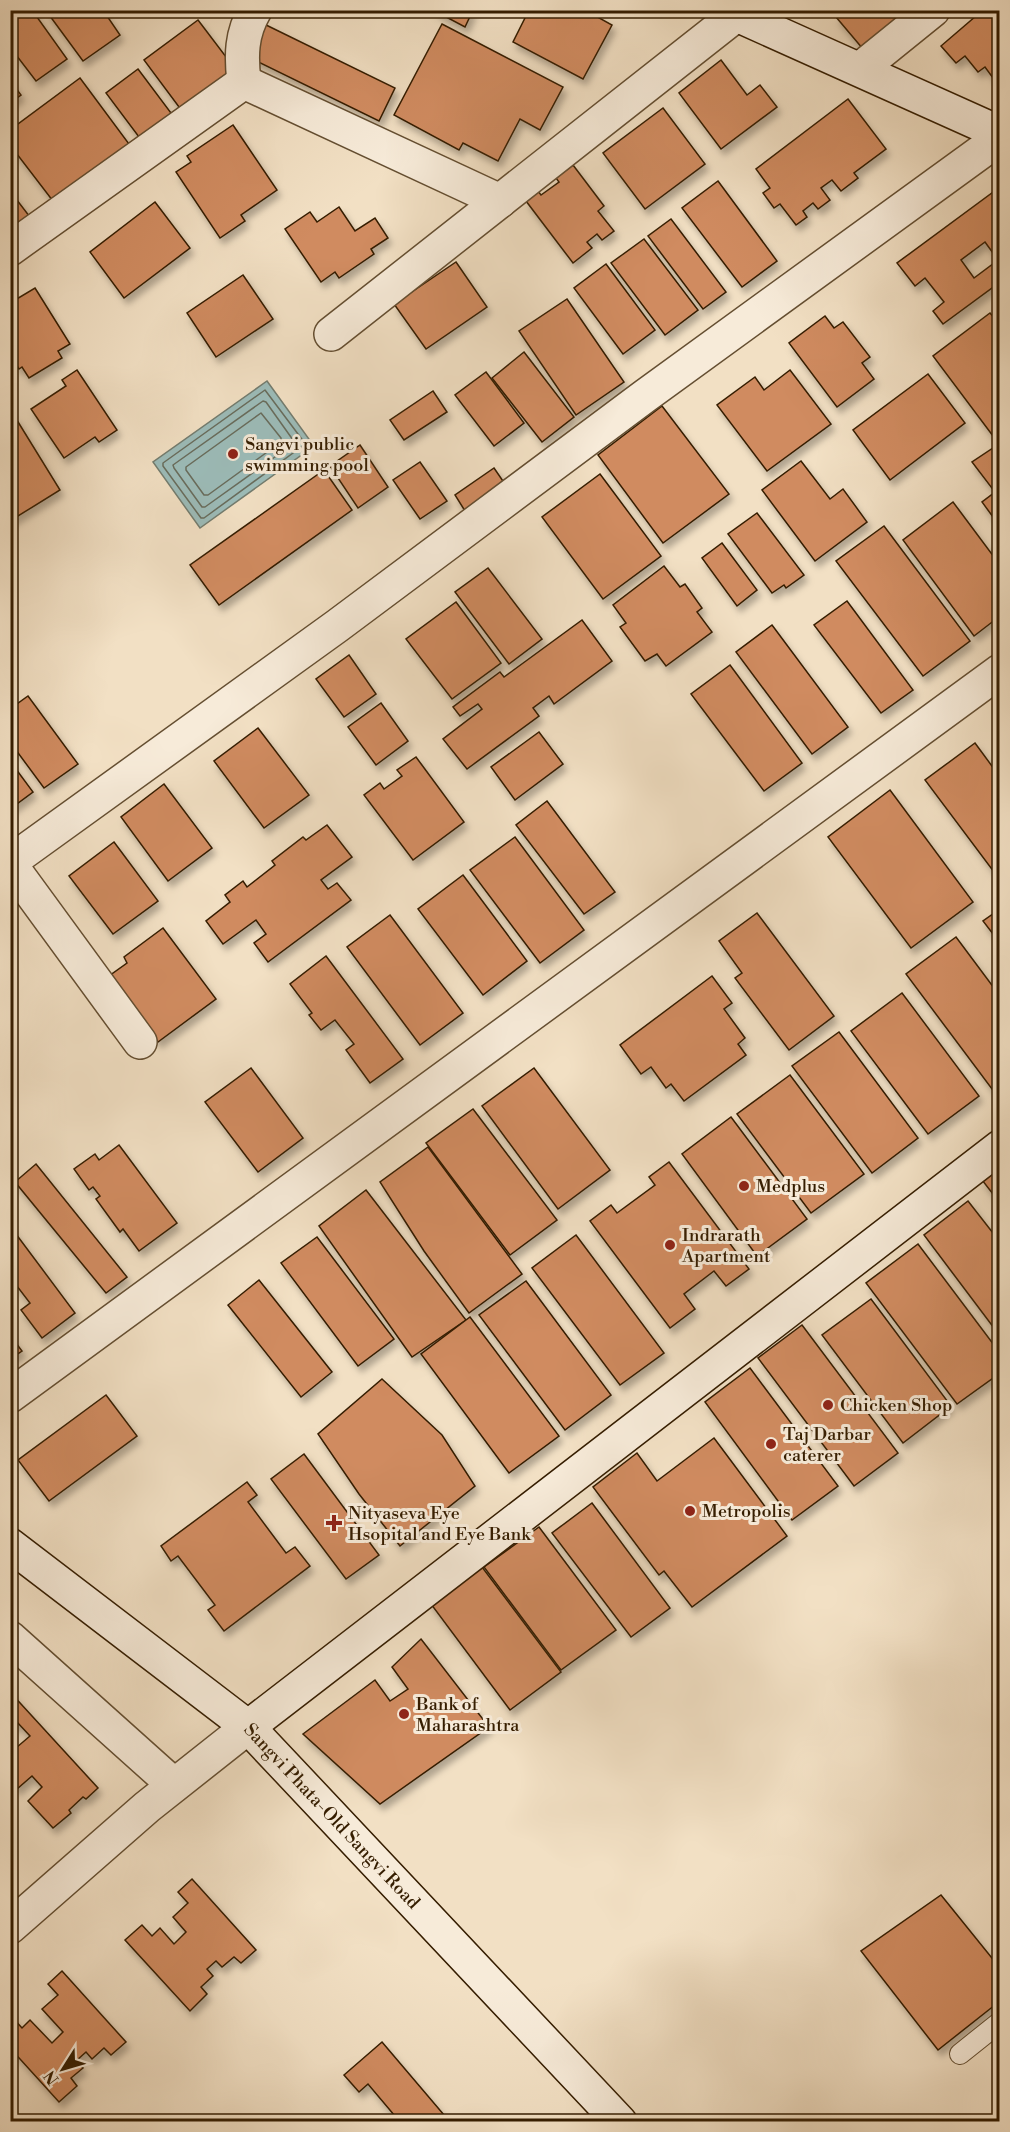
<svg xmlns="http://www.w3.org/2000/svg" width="1010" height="2132" font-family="'Libre Bodoni',serif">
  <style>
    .water { fill: #9cbcb9; stroke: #737c6f; stroke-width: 1.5 }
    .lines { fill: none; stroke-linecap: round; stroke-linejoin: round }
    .shore { stroke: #686c5c; stroke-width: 1.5 }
    .building { fill: #d08b61; stroke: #351d00; stroke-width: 1.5; fill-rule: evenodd; filter: url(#shadow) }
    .lane-casing { stroke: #644e31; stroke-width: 22 }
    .street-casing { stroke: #644e31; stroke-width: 36 }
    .secondary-casing { stroke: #351d00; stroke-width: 36 }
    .lane { stroke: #f7ebd9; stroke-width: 20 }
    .street { stroke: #f7ebd9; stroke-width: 33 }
    .secondary { stroke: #f7ebd9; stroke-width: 33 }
    .poi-dot { fill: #8f2418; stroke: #f7ebd9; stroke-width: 2 }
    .labels { text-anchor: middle; stroke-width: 6; stroke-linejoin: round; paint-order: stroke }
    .poi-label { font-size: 18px; fill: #351d00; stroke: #f7ebd9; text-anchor: start }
    .street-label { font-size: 18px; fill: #351d00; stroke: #f7ebd9 }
  </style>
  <defs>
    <filter id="shadow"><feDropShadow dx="3.5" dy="6" stdDeviation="3" flood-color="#0004"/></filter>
  </defs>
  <rect width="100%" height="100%" fill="#f2e0c4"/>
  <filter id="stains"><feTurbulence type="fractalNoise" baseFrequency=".00333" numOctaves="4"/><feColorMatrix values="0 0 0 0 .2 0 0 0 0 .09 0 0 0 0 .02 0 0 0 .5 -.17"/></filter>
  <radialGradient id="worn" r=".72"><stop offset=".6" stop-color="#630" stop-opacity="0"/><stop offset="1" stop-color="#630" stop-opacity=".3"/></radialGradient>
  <polygon class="water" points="267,381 314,446 200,528 153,462"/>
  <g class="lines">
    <g class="shore">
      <polygon points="265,390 304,442 304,445 204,518 201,518 163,466 163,463"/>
      <polygon points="263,401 266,402 293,440 293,444 205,507 202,507 174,468 173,465"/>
      <polygon points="261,413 281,438 281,442 208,495 204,495 186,470 186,467"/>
    </g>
  </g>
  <g class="building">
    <polygon points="10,10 32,10 67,59 36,81 10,47"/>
    <polygon points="49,10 103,10 120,35 83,61 47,12"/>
    <polygon points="433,10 473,10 465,27"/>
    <polygon points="529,10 585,10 612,25 583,79 513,42"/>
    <polygon points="844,10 891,10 899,20 863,49 836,17"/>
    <polygon points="983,10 988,14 992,10 1000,10 1000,73 993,78 985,67 978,72 965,56 956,63 941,46"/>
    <polygon points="198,20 236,70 182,111 144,60"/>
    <polygon points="262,23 395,88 379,121 246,56"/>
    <polygon points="442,24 563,87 540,130 520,119 498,161 463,143 459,150 394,115"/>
    <polygon points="721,60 747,95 760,85 777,107 721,149 679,93"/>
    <polygon points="138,69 174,117 142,141 106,93"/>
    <polygon points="80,78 132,148 56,205 10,145 10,130"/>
    <polygon points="10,80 21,95 10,103"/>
    <polygon points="848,99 886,149 854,173 858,178 841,191 832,180 821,188 830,200 818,209 813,203 803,211 807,217 796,225 780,204 774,208 763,193 770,188 756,169"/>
    <polygon points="663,108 705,164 645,209 603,153"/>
    <polygon points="233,125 277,190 241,215 245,221 220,238 176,172 191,162 187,156"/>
    <polygon points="573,165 604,206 598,211 614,231 602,240 597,234 587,242 592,248 573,263 526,201 538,191 541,195 559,182 556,178"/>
    <polygon points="718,181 777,261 742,287 682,208"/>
    <path d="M1000,187V282L943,324L933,311L944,302L925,278L915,286L897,263ZM985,242L998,260L974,278L961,260Z"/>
    <polygon points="10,191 30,217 10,231"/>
    <polygon points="155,202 190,248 124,298 90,252"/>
    <polygon points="339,207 355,231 375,218 388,238 371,249 374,254 339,278 335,272 321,282 285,229 310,212 317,222"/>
    <polygon points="671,219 726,292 703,309 648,236"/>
    <polygon points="644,239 698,310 665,335 611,263"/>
    <polygon points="456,262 487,307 426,349 394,304"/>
    <polygon points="606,264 655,330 623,354 574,288"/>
    <polygon points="243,275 273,319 216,357 187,313"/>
    <polygon points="35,288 70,344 58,351 62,358 29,378 22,367 19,369 10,355 10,303"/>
    <polygon points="567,299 624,382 576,415 519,331"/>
    <polygon points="990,313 1000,325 1000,329 996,332 1000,336 1000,432 993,436 933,356"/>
    <polygon points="825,316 834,328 843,322 870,357 862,363 874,379 837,407 789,343"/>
    <polygon points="524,352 574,417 542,442 492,378"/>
    <polygon points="77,370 117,430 99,442 95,437 64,458 31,409 66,386 62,380"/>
    <polygon points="790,370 831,424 767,471 717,405 755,377 764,390"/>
    <polygon points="486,372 524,423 494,446 455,395"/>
    <polygon points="928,374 965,423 890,480 853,430"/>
    <polygon points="433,391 447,412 404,440 390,420"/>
    <polygon points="662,406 729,494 663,543 598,455"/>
    <polygon points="15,417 60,490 10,521 10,419"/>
    <polygon points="360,445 388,487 358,508 330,466"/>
    <polygon points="996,446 1000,451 1000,512 993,517 982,502 995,492 972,462"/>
    <polygon points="801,461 830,499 843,489 867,522 815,561 762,490"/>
    <polygon points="420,462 447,501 420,519 393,480"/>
    <polygon points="494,468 505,484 465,511 455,495"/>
    <polygon points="324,470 352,510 219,605 190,565"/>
    <polygon points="600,474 661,556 603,599 542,517"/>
    <polygon points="953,502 1000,565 1000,616 974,636 903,540"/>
    <polygon points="757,513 804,575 786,588 784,585 772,593 728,534"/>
    <polygon points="884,526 970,641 923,676 836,561"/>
    <polygon points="722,543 757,590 737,606 702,558"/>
    <polygon points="664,566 680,587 685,584 702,608 697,612 712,632 666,666 657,654 645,661 620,627 626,623 613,605"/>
    <polygon points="488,568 542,639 509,664 455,592"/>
    <polygon points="847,601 913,690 881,713 814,625"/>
    <polygon points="456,602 501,663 452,699 406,639"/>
    <polygon points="582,620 612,661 554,704 549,696 533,708 539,716 467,769 443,739 482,709 478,704 460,716 453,707 500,672 504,677"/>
    <polygon points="772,625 848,727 812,754 736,652"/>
    <polygon points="349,655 376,694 344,717 316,679"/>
    <polygon points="730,665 802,763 764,791 691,694"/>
    <polygon points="28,696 78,764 44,788 10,742 10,709"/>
    <polygon points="381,703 408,741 376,765 348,727"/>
    <polygon points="258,728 309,795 264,828 214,761"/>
    <polygon points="539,732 563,764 515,800 491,767"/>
    <polygon points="975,743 1000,777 1000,867 994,872 925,780"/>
    <polygon points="416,757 464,822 413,860 364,795 380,783 384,789 402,776 397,770"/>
    <polygon points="10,761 33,792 10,809"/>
    <polygon points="164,784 212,848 168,881 121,817"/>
    <polygon points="890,790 973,902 911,948 828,837"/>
    <polygon points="547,801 615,892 584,914 516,825"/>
    <polygon points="327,825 352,857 321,880 328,889 337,883 351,900 268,962 254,943 266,934 256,920 223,944 206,921 230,902 225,895 243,881 247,887 275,865 272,861 303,837 306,840"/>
    <polygon points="515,837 584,930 540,963 470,870"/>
    <polygon points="114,842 158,901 113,934 69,876"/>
    <polygon points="463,875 527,961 483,995 418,909"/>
    <polygon points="1000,909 1000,943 983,921"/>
    <polygon points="757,913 834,1016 789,1050 735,978 742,973 719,941"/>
    <polygon points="390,915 463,1013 420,1045 347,947"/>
    <polygon points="163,928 216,999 158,1042 109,976 127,963 124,957"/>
    <polygon points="956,937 1000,996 1000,1089 995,1093 906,974"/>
    <polygon points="326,956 403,1059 370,1083 346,1050 354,1044 335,1020 321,1030 309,1015 312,1013 290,984"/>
    <polygon points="712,976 732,1003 724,1009 745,1038 738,1044 746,1055 684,1101 671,1084 666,1088 651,1067 641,1074 620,1045"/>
    <polygon points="902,993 979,1096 928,1134 851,1031"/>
    <polygon points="839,1032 918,1138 872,1173 792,1066"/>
    <polygon points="251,1068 303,1138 258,1172 205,1102"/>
    <polygon points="534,1068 610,1170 558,1209 482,1106"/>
    <polygon points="790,1075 864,1174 811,1213 737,1114"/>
    <polygon points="473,1109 557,1220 510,1255 426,1143"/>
    <polygon points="731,1117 807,1219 757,1256 682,1154"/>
    <polygon points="119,1145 177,1223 139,1251 123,1229 120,1232 96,1199 100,1196 93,1187 89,1190 74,1169 95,1154 99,1160"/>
    <polygon points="428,1147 522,1274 469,1313 424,1251 380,1182"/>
    <polygon points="669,1162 749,1269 726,1286 714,1271 684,1294 695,1309 670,1328 590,1221 611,1205 617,1213 655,1185 649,1177"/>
    <polygon points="36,1164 127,1277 106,1293 15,1182"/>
    <polygon points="1000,1167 1000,1203 982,1180"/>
    <polygon points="366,1190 466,1320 412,1357 319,1226"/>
    <polygon points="968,1201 1000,1242 1000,1336 924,1235"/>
    <polygon points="10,1226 75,1313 42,1338 21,1310 30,1303 10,1277"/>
    <polygon points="576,1235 664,1353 620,1385 532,1268"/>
    <polygon points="317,1237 394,1339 358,1366 281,1263"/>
    <polygon points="918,1244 1000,1353 1000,1373 957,1404 866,1283"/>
    <polygon points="259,1280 332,1372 301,1397 228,1305"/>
    <polygon points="526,1281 611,1395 565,1430 479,1315"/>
    <polygon points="871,1299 951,1406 903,1443 822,1335"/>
    <polygon points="470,1317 559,1436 509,1473 421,1354"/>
    <polygon points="802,1325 898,1453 854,1486 758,1358"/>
    <polygon points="10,1335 22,1351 10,1359"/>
    <polygon points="750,1368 838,1486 792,1520 705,1402"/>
    <polygon points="382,1379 442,1435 475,1486 400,1546 359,1494 318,1434"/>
    <polygon points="106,1395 137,1436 49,1501 18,1460"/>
    <polygon points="714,1438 787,1536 692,1607 664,1571 659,1575 593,1487 637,1453 657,1481"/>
    <polygon points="304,1454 379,1555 346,1579 271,1479"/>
    <polygon points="247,1482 257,1495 248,1502 286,1553 295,1547 310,1566 224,1631 208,1610 215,1605 178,1556 171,1561 161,1546"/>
    <polygon points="592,1503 670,1608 631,1637 552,1533"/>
    <polygon points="539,1527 616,1630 561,1670 484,1567"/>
    <polygon points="479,1563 561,1672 510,1710 428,1600"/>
    <polygon points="421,1639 489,1727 380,1804 303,1734 375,1680 390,1701 408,1689 392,1667"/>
    <polygon points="10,1692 98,1788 86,1799 83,1797 69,1810 71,1813 53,1828 28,1801 42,1787 32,1776 17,1789 10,1782 10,1753 30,1736 17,1722 10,1729"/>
    <polygon points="192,1879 256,1950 241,1963 234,1957 222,1967 216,1961 207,1969 213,1976 201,1987 207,1994 190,2011 125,1940 142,1925 152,1936 160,1928 174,1944 186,1932 173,1917 188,1903 178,1892"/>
    <polygon points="941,1895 1000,1968 1000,2001 938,2050 861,1951"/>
    <polygon points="62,1971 126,2042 111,2055 104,2048 92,2059 86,2052 76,2061 83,2068 71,2078 77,2086 59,2102 10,2048 10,2018 12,2017 22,2028 30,2020 52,2043 63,2032 42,2009 58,1995 48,1984"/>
    <polygon points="382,2042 450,2122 400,2122 368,2084 359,2092 344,2075"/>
  </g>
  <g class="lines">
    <g class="lane-casing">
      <polyline id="lane" points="960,2054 1000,2022"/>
    </g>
    <g class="street-casing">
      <g id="street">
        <polyline points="860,69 933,10"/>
        <polyline points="244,82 500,201"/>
        <path d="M244,82C241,56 241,34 255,10"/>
        <polyline points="10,249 244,82"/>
        <polyline points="331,334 736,15"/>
        <polyline points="10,862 337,626 645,396 1000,138"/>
        <polyline points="10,864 140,1042"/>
        <polyline points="10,1396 1000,671"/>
        <polyline points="10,1638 174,1785"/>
        <polyline points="10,1927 147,1807 248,1727"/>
      </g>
    </g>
    <g class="secondary-casing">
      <g id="secondary">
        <polyline points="726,10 1000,133"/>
        <path id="s1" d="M10,1545L248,1727L620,2122"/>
        <polyline points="248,1727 1000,1147"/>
      </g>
    </g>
    <use href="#lane" class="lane"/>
    <use href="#street" class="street"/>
    <use href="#secondary" class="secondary"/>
  </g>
  <g class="poi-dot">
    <circle cx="233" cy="454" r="6"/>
    <circle cx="744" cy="1186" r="6"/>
    <circle cx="670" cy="1245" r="6"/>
    <circle cx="828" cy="1405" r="6"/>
    <circle cx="771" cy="1444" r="6"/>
    <circle cx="690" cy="1511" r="6"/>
    <path d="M331 1514h6v6h6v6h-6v6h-6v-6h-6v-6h6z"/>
    <circle cx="404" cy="1714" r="6"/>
  </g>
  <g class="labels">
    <g class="poi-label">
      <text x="245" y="450">Sangvi public<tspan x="245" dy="21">swimming pool</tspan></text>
      <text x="756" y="1192">Medplus</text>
      <text x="682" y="1241">Indrarath<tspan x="682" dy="21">Apartment</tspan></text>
      <text x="840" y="1411">Chicken Shop</text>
      <text x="783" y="1440">Taj Darbar<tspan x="783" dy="21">caterer</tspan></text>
      <text x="702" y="1517">Metropolis</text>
      <text x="348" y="1519">Nityaseva Eye<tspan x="348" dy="21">Hsopital and Eye Bank</tspan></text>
      <text x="416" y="1710">Bank of<tspan x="416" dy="21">Maharashtra</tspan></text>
    </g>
    <g class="street-label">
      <text dy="6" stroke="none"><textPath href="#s1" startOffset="422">Sangvi Phata-Old Sangvi Road</textPath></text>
    </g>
  </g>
  <rect width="1010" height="2132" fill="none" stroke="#f2e0c4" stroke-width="36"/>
  <rect x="12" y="12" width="986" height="2108" fill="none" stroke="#351d00" stroke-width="3"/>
  <rect x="18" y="18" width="974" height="2096" fill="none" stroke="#351d00" stroke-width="1.5"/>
  <g transform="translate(63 2069) rotate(233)" stroke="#f7ebd9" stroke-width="4.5" paint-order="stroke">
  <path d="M0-4.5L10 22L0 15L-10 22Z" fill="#351d00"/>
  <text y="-9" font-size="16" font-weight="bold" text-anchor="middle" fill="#351d00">N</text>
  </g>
  <rect width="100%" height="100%" filter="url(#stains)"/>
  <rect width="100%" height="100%" fill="url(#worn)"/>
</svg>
